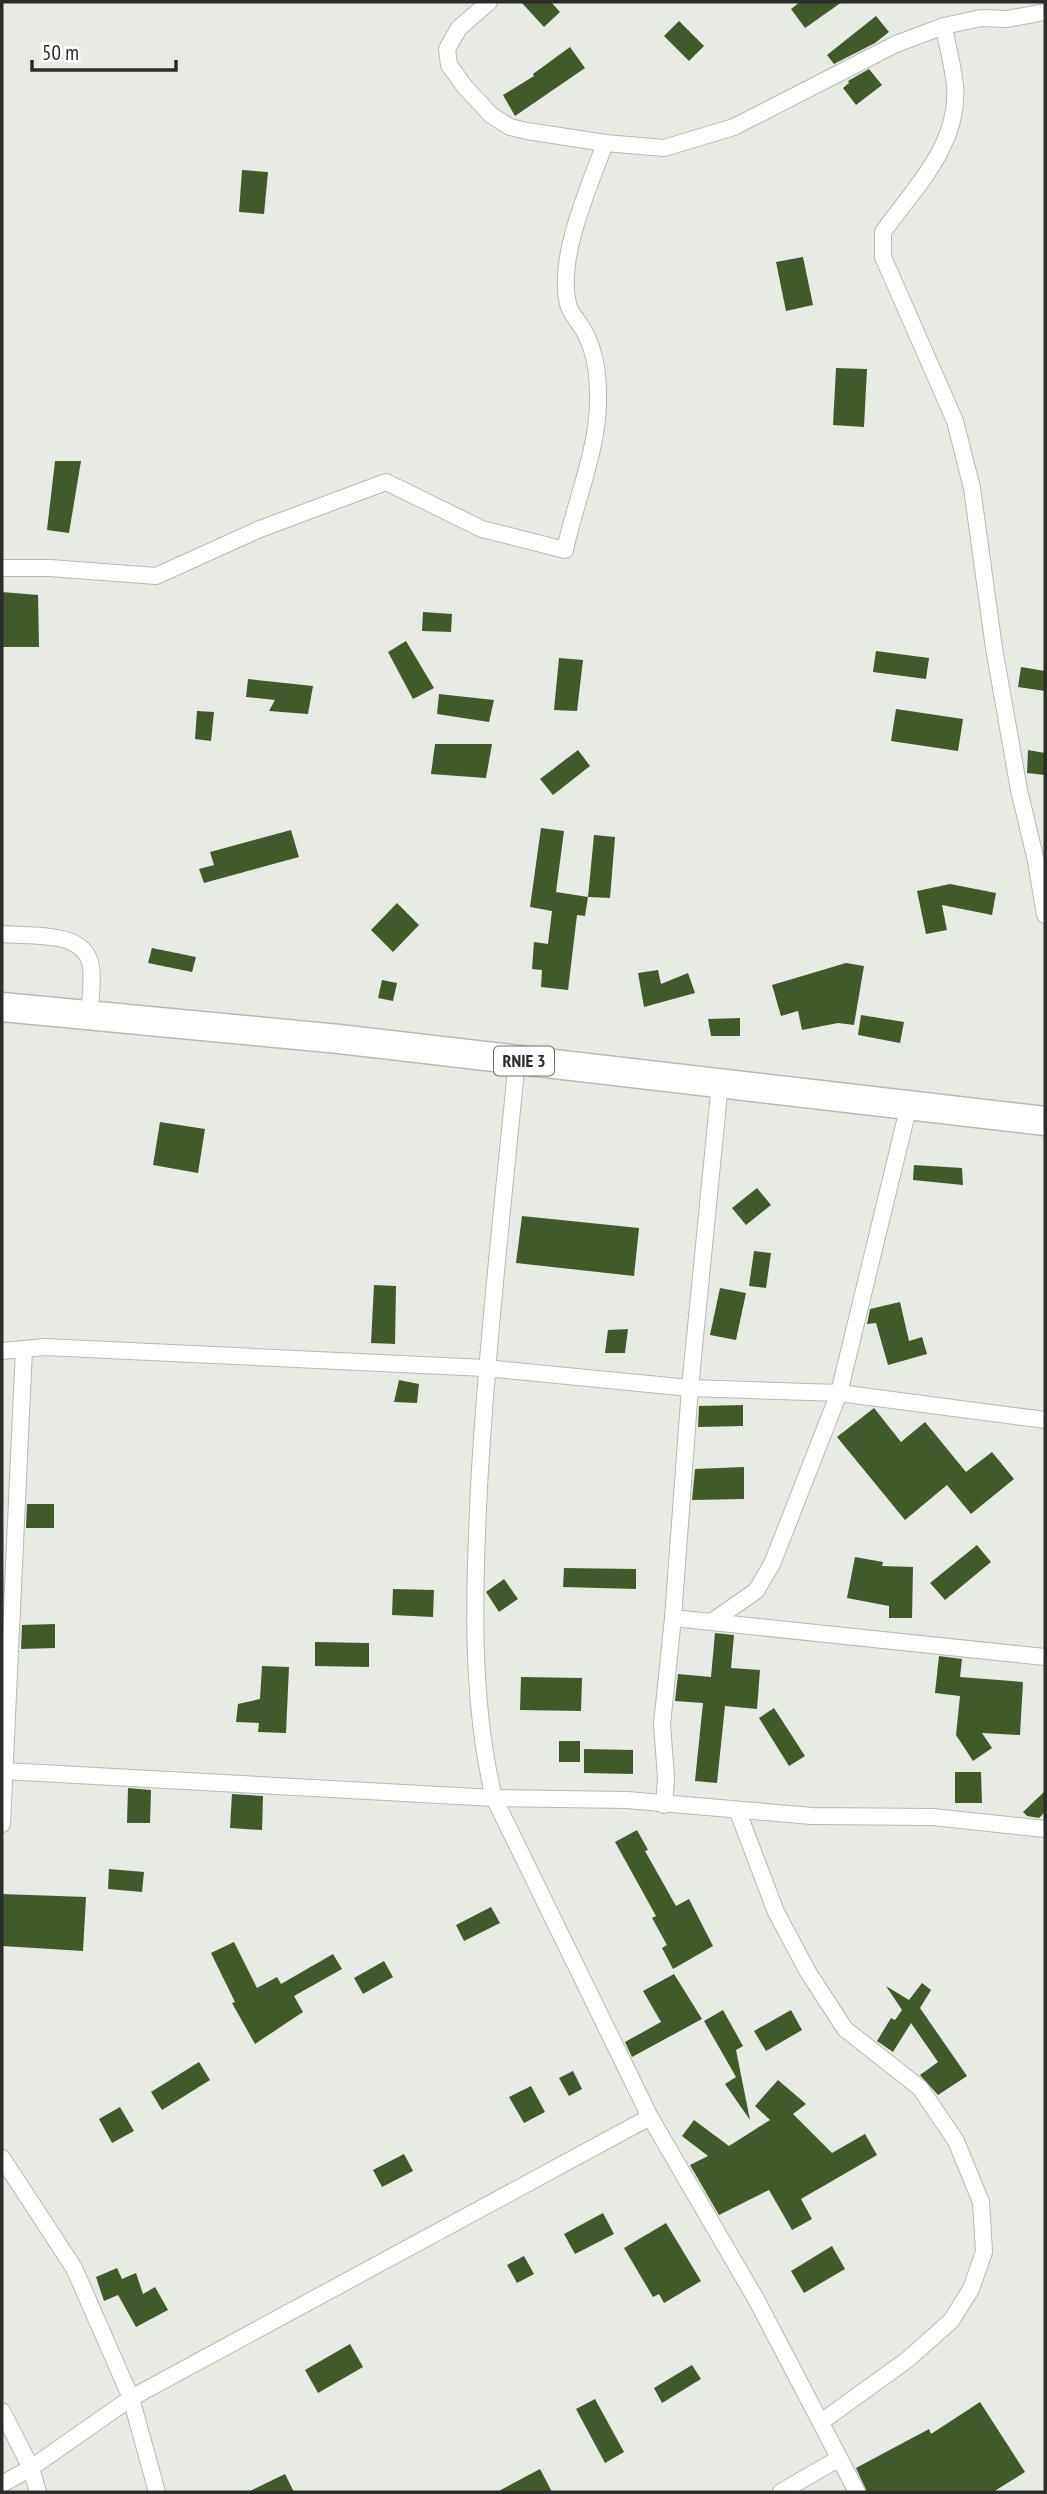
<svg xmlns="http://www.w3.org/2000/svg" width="1047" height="2494" font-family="'PT Sans Narrow',sans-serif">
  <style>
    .building { fill: #425a2b }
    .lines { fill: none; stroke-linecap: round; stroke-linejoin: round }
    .street-casing { stroke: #b5bab2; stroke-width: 18 }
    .highway-casing { stroke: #b5bab2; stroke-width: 31 }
    .street { stroke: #fff; stroke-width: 16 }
    .highway { stroke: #fff; stroke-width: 28 }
    .labels { text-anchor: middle; stroke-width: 7; stroke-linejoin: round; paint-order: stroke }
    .shield { fill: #fff; stroke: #6b6c6a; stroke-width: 2 }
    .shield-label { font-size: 18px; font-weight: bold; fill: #2b2d2a }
  </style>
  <rect width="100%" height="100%" fill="#e7ebe3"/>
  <g class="building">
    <polygon points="521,2 551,2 560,12 544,27"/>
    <polygon points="800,2 842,2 805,28 791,9"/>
    <polygon points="876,16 889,32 875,43 834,64 827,55"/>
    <polygon points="679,21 704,46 689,61 664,36"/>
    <polygon points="570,47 585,68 515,116 503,95 534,76 533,74"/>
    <polygon points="869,69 882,85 856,105 843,88 849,83 848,81"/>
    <polygon points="242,170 268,172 264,214 239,212"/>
    <polygon points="803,257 813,305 786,311 776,262"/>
    <polygon points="836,368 867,369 864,427 833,425"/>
    <polygon points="55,461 81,461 69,533 47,530"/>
    <polygon points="2,592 38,595 39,647 2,647"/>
    <polygon points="423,612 452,614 451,632 422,631"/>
    <polygon points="406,641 434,688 413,699 388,652"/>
    <polygon points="876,651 929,658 926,679 873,672"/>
    <polygon points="559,658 583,660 577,711 554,710"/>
    <polygon points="1021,667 1045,671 1045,691 1018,687"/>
    <polygon points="248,679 313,686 308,714 269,711 275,700 246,697"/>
    <polygon points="439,694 494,700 489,722 437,714"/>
    <polygon points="896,709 963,719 958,751 891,741"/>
    <polygon points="197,711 214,712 211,741 195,739"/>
    <polygon points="435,744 492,744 486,778 431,774"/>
    <polygon points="578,750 590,766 553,795 540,779"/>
    <polygon points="1028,750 1045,753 1045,775 1027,773"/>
    <polygon points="541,828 564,831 556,892 588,897 585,916 577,915 568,990 541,987 542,970 532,969 534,942 548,944 552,911 530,907"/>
    <polygon points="291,830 299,857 204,883 199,869 214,865 210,852"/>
    <polygon points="594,835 615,837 610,898 588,897"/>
    <polygon points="950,884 996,893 992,915 942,905 947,930 926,934 917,891"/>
    <polygon points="397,903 419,925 393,952 371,930"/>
    <polygon points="152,948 196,957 192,972 148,963"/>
    <polygon points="846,963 864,966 854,1025 838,1023 802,1030 798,1011 781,1016 772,985"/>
    <polygon points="658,970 661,984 688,973 695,993 644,1007 638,973"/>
    <polygon points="382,980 397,983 393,1001 378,998"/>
    <polygon points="861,1015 904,1022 900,1043 858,1035"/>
    <polygon points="740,1018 740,1036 711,1036 708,1019"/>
    <polygon points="160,1122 205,1129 198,1173 153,1165"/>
    <polygon points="914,1165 962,1168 963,1185 913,1180"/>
    <polygon points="757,1188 771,1205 746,1225 732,1208"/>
    <polygon points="522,1216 639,1228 634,1276 516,1263"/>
    <polygon points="754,1251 771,1253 766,1288 749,1286"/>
    <polygon points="374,1285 396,1286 395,1344 371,1343"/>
    <polygon points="720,1288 746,1293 736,1340 710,1335"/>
    <polygon points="900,1302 909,1341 922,1337 927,1354 888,1365 876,1323 867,1324 870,1309"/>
    <polygon points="628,1329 625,1353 605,1353 608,1330"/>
    <polygon points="399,1380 419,1384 417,1403 394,1402"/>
    <polygon points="743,1405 743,1426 698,1427 699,1406"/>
    <polygon points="874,1408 901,1442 925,1422 966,1472 992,1452 1014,1479 971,1514 947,1485 905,1520 837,1437"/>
    <polygon points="744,1467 744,1499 692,1500 695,1469"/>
    <polygon points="27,1504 54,1504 54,1528 26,1528"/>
    <polygon points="977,1545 991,1562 945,1600 930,1583"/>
    <polygon points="855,1557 883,1562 882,1566 913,1567 912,1618 889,1618 889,1606 847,1598"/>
    <polygon points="564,1568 636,1569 636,1589 563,1587"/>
    <polygon points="504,1579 518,1599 499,1612 486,1592"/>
    <polygon points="393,1589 434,1590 433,1617 392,1615"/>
    <polygon points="55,1624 55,1648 21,1649 22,1625"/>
    <polygon points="715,1633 734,1635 731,1668 760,1670 757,1709 725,1706 717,1783 695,1781 703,1703 675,1701 678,1674 711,1677"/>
    <polygon points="315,1642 369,1643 369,1667 315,1666"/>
    <polygon points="939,1656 962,1659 960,1677 1023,1682 1020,1735 982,1733 992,1748 973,1761 956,1735 960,1696 935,1693"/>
    <polygon points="262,1666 289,1667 286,1733 258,1732 259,1723 236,1722 238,1704 260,1699"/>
    <polygon points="521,1677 582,1678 581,1711 520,1710"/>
    <polygon points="774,1708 805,1756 789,1766 759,1718"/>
    <rect x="559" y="1741" width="21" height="21"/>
    <polygon points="584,1749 633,1750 633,1774 584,1773"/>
    <polygon points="955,1772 981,1772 982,1803 955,1803"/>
    <polygon points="128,1788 151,1790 150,1823 127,1823"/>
    <polygon points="1045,1791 1045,1812 1039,1818 1027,1816 1023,1812"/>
    <polygon points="232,1794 263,1796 262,1830 230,1828"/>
    <polygon points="637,1830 648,1850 645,1851 676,1906 689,1899 713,1946 673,1969 662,1948 667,1945 652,1918 656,1916 615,1842"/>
    <polygon points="109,1869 144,1872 142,1892 108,1889"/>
    <polygon points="2,1894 86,1897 83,1951 2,1946"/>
    <polygon points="491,1907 500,1923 464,1941 456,1925"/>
    <polygon points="234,1942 257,1988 277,1977 281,1984 333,1954 342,1969 294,1996 303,2012 255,2044 232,2003 235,2002 211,1953"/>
    <polygon points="384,1961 393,1977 363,1994 354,1978"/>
    <polygon points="674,1974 702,2019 632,2057 625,2042 661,2022 643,1991"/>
    <polygon points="922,1983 931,1990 920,2008 967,2076 938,2095 920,2075 938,2062 911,2023 893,2052 877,2041 891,2018 895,2020 902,2010 886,1986 909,2000"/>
    <polygon points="723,2010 743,2046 736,2050 750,2120 725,2084 736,2077 704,2021"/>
    <polygon points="791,2010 802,2030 766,2051 754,2031"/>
    <polygon points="199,2062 210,2080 162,2110 151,2092"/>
    <polygon points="573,2071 582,2089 569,2096 559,2078"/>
    <polygon points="778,2080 806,2104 793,2114 832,2153 865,2134 877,2155 801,2199 812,2219 792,2230 769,2190 719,2215 690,2165 708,2156 682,2136 694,2120 729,2146 770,2120 755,2106"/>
    <polygon points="531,2086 545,2112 524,2123 509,2097"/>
    <polygon points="120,2107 134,2131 112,2143 99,2119"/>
    <polygon points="404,2154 413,2171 382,2187 373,2170"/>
    <polygon points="603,2213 614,2234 575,2254 564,2234"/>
    <polygon points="666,2223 701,2281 664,2303 659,2294 653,2297 624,2248"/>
    <polygon points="832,2246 845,2269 804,2293 791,2271"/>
    <polygon points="524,2256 534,2274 517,2283 507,2265"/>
    <polygon points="117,2268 122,2279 136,2273 143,2294 155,2287 168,2310 136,2327 118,2295 104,2301 96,2277"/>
    <polygon points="350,2344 363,2367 318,2393 305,2370"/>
    <polygon points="692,2365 701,2379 662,2403 654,2388"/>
    <polygon points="595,2399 624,2452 605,2463 576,2409"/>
    <polygon points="980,2402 1025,2472 993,2492 867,2492 856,2468 929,2429 931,2434"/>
    <polygon points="540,2469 552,2492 497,2492"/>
    <polygon points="285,2474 294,2492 248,2492"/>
  </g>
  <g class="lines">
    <g class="street-casing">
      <g id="street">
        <polyline points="489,2 459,28 447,49 449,65 465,87 491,115 510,127 527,131 605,143 664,148 734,127 896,44 944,26 981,18 1007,19 1045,12"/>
        <path d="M944,26C947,45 953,66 955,85C960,145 915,187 883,232V257L955,421L972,488L994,648L1019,790L1036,861L1045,915"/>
        <path d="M2,568H50L156,576L260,529L386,482L482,529L565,550C575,502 599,447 598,398C598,374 596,353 584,331C579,322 570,313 568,304C557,256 589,188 605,143"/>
        <path d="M2,934C29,937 81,930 90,962C94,978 90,1001 89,1017"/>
        <path d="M517,1060C503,1203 487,1345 479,1487C474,1589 470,1699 494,1798L650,2117L756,2299L857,2492"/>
        <polyline points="2,1351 45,1347 485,1368 690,1388 839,1393 1045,1420"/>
        <polyline points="673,1618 690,1388 720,1083"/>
        <polyline points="714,1620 756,1591 772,1564 839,1393 909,1105"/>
        <polyline points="4,1771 494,1798 627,1800 812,1816 933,1817 1045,1829"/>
        <polyline points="664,1805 666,1778 662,1724 673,1618 1045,1657"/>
        <polyline points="738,1812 776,1912 808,1972 845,2029 920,2088 956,2141 981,2202 984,2252 971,2289 951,2321 907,2360 821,2422"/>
        <polyline points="2,1824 24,1349"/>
        <polyline points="2,2158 74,2268 131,2398 157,2492"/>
        <polyline points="2,2411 31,2468 38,2492"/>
        <polyline points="2,2484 31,2468 131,2398 650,2117"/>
        <polyline points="781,2492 838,2459"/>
      </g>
    </g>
    <g class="highway-casing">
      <polyline id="highway" points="2,1007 339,1039 1045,1121"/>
    </g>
    <use href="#street" class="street"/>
    <use href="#highway" class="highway"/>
  </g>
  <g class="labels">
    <rect class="shield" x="494" y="1046.5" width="60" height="29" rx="5"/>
    <g class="shield-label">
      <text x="524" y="1067">RNIE 3</text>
    </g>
  </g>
  <rect width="1047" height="2494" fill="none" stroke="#2b2d2a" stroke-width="7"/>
  <path d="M32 60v10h144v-10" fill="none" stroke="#2b2d2a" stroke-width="3.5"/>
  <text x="42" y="60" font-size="21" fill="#2b2d2a" stroke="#ffffff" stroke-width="5" paint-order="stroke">50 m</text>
</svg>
